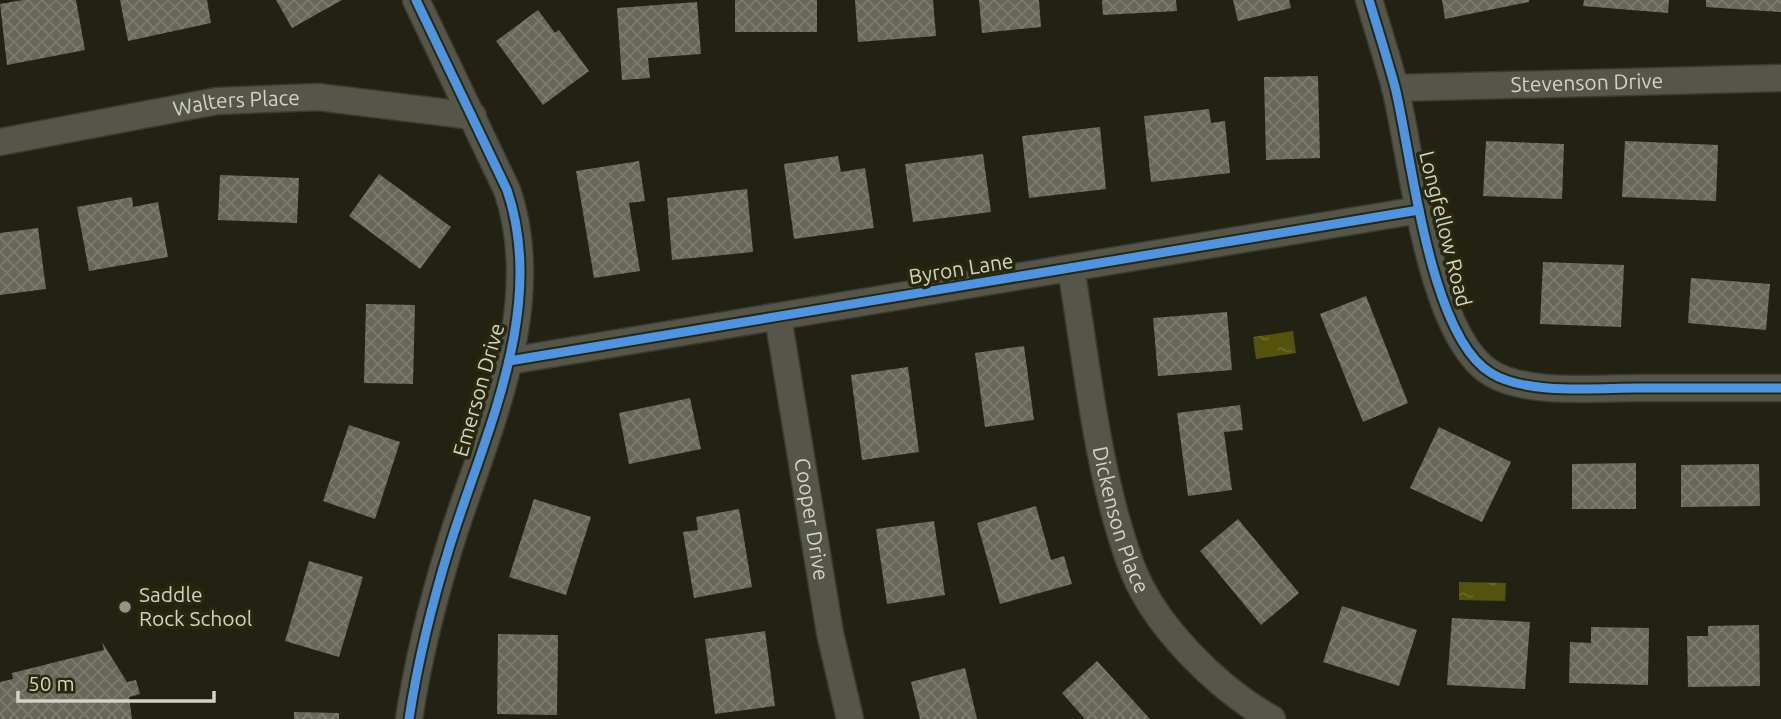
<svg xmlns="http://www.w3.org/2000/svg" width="1781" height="719" font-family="Ubuntu,sans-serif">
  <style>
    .water { fill: url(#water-ripples) }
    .building { fill: url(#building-cross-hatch) }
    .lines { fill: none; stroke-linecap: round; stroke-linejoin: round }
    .minor-casing { stroke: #3b3b31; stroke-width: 29 }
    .minor { stroke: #555649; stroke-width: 26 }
    .cycleway-casing { stroke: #28280d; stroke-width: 13 }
    .cycleway { stroke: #4d94e3; stroke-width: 9 }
    .poi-dot { fill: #949585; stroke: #28280d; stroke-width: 2.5 }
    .labels { text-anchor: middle; stroke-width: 7; stroke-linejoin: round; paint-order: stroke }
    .street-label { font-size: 21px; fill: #d2d3c3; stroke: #28280d }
    .poi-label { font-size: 21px; fill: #d2d3c3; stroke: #28280d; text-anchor: start }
  </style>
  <defs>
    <pattern id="water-ripples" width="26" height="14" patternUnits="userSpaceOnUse" patternTransform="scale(1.75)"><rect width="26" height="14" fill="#54520c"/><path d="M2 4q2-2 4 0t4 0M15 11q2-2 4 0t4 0" fill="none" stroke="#6c6a2e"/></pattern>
    <pattern id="building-cross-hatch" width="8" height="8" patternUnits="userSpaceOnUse" patternTransform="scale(1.75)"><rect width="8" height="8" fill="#666659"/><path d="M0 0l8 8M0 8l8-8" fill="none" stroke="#7b7b6f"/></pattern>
  </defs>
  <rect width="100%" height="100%" fill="#222213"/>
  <g class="water">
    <polygon points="1293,331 1296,353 1256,359 1253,337"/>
    <polygon points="1459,582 1506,583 1505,601 1459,600"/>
  </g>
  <g class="building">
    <polygon points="23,0 76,0 85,50 7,65 0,4"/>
    <polygon points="120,0 207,0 211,23 128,41"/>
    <polygon points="276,0 342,0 292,28"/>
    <rect x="735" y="0" width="82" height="32"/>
    <polygon points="855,0 933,0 936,36 858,42"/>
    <polygon points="979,0 1039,0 1041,27 982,33"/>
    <polygon points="1102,0 1176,0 1177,11 1103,15"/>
    <polygon points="1233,0 1289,0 1291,8 1238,21"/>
    <polygon points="1442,0 1529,0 1529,2 1445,19"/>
    <polygon points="1584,0 1669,0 1668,13 1583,6"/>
    <polygon points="1706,0 1781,0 1781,12 1706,7"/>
    <polygon points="697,2 701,54 648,58 650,78 622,80 617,8"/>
    <polygon points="538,10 555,33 559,30 589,71 543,105 496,41"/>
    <polygon points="1318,76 1320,158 1266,160 1264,77"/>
    <polygon points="1209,109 1211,123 1225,121 1230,173 1151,182 1144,116"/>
    <polygon points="1100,127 1106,189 1029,198 1022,136"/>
    <polygon points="1486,141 1564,144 1562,199 1483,196"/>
    <polygon points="1625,141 1718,145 1716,201 1622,197"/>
    <polygon points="983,154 991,212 913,222 905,164"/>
    <polygon points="838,156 841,172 865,168 874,228 794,239 784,164"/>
    <polygon points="639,161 645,201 629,203 640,271 594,278 576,171"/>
    <polygon points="379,174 451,227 420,269 349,216"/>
    <polygon points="220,175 299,178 297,223 218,220"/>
    <polygon points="747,189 753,252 672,260 667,198"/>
    <polygon points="132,197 133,207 158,202 168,257 89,271 77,207"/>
    <polygon points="38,228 46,289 0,295 0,233"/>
    <polygon points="1543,262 1624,265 1621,327 1540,324"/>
    <polygon points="1691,278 1770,284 1766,330 1688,323"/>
    <polygon points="1366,296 1408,403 1363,422 1320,314"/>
    <polygon points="366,304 415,305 413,384 364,383"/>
    <polygon points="1227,312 1232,370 1158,376 1153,318"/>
    <polygon points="1024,346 1034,420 985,427 975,353"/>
    <polygon points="908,367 919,452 862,460 851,375"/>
    <polygon points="690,398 701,449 629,464 619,413"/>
    <polygon points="1240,405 1243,430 1224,432 1232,490 1188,496 1177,413"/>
    <polygon points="349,425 400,442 375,519 323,501"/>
    <polygon points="1439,427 1511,462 1482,522 1410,488"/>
    <polygon points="1636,463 1636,509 1572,509 1572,464"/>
    <polygon points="1759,464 1760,506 1681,507 1681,465"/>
    <polygon points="534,499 591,517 566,595 509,577"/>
    <polygon points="1036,506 1051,560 1064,556 1072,584 1000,604 977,523"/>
    <polygon points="739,509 752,587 694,598 683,532 698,530 696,517"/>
    <polygon points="1238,519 1299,593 1261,625 1200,551"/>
    <polygon points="934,521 945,595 887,604 876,529"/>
    <polygon points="309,561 363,577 339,657 285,641"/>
    <polygon points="1342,606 1417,630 1399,686 1323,662"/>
    <polygon points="1452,618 1530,622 1525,689 1447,685"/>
    <polygon points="1759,625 1760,686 1688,687 1687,636 1708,636 1708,626"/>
    <polygon points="1591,627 1649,628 1648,685 1569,683 1570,642 1591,643"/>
    <polygon points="765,631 775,706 715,714 705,639"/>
    <polygon points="498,634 558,635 557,715 497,714"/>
    <polygon points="102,642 127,682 136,680 140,694 129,697 132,719 0,719 0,682 13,679 12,673 104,650"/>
    <polygon points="1097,661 1150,719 1085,719 1062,693"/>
    <polygon points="965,668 977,719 920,719 911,682"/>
    <polygon points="294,712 339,713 339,719 294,719"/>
  </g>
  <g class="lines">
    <g class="minor-casing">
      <g id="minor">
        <path d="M1369,0C1378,29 1387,58 1395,87C1412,156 1429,336 1491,373C1526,395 1596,388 1637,388C1685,388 1733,388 1781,388"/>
        <path id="s1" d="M1395,88L1781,78"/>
        <path id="s2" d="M0,142L217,101L318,97L473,116"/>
        <path id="s3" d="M1071,268C1087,364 1097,473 1131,565C1153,625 1217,688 1272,719"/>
        <path id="s4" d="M778,317L830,633L850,719"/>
        <polyline points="509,361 1419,210"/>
        <path d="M409,719C418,659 433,600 451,542C486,431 547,307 507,190L416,0"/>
      </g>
    </g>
    <use href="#minor" class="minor"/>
    <g class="cycleway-casing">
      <g id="cycleway">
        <path d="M1369,0C1378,29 1387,58 1395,87C1412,156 1429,336 1491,373C1526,395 1596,388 1637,388C1685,388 1733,388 1781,388"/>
        <polyline points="509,361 1419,210"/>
        <path d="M409,719C418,659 433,600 451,542C486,431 547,307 507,190L416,0"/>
      </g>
    </g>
    <use href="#cycleway" class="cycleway"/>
  </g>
  <circle class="poi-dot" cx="125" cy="607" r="7"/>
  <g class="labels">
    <g class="street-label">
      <text dy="7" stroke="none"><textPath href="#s1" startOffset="192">Stevenson Drive</textPath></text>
      <text dy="7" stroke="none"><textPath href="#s2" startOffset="240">Walters Place</textPath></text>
      <text transform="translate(1445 229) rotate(76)" y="7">Longfellow Road</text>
      <text transform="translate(961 269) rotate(-9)" y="7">Byron Lane</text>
      <text transform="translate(479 390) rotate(-74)" y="7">Emerson Drive</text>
      <text dy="7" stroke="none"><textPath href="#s4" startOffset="205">Cooper Drive</textPath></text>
      <text dy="7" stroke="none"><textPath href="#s3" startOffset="257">Dickenson Place</textPath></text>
    </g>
    <g class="poi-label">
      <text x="139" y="602">Saddle<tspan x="139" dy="24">Rock School</tspan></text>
    </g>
  </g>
  <path d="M18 691v10h196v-10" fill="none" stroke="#d2d3c3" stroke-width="3.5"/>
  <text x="28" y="691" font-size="21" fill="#d2d3c3" stroke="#28280d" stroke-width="5" paint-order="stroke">50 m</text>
</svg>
